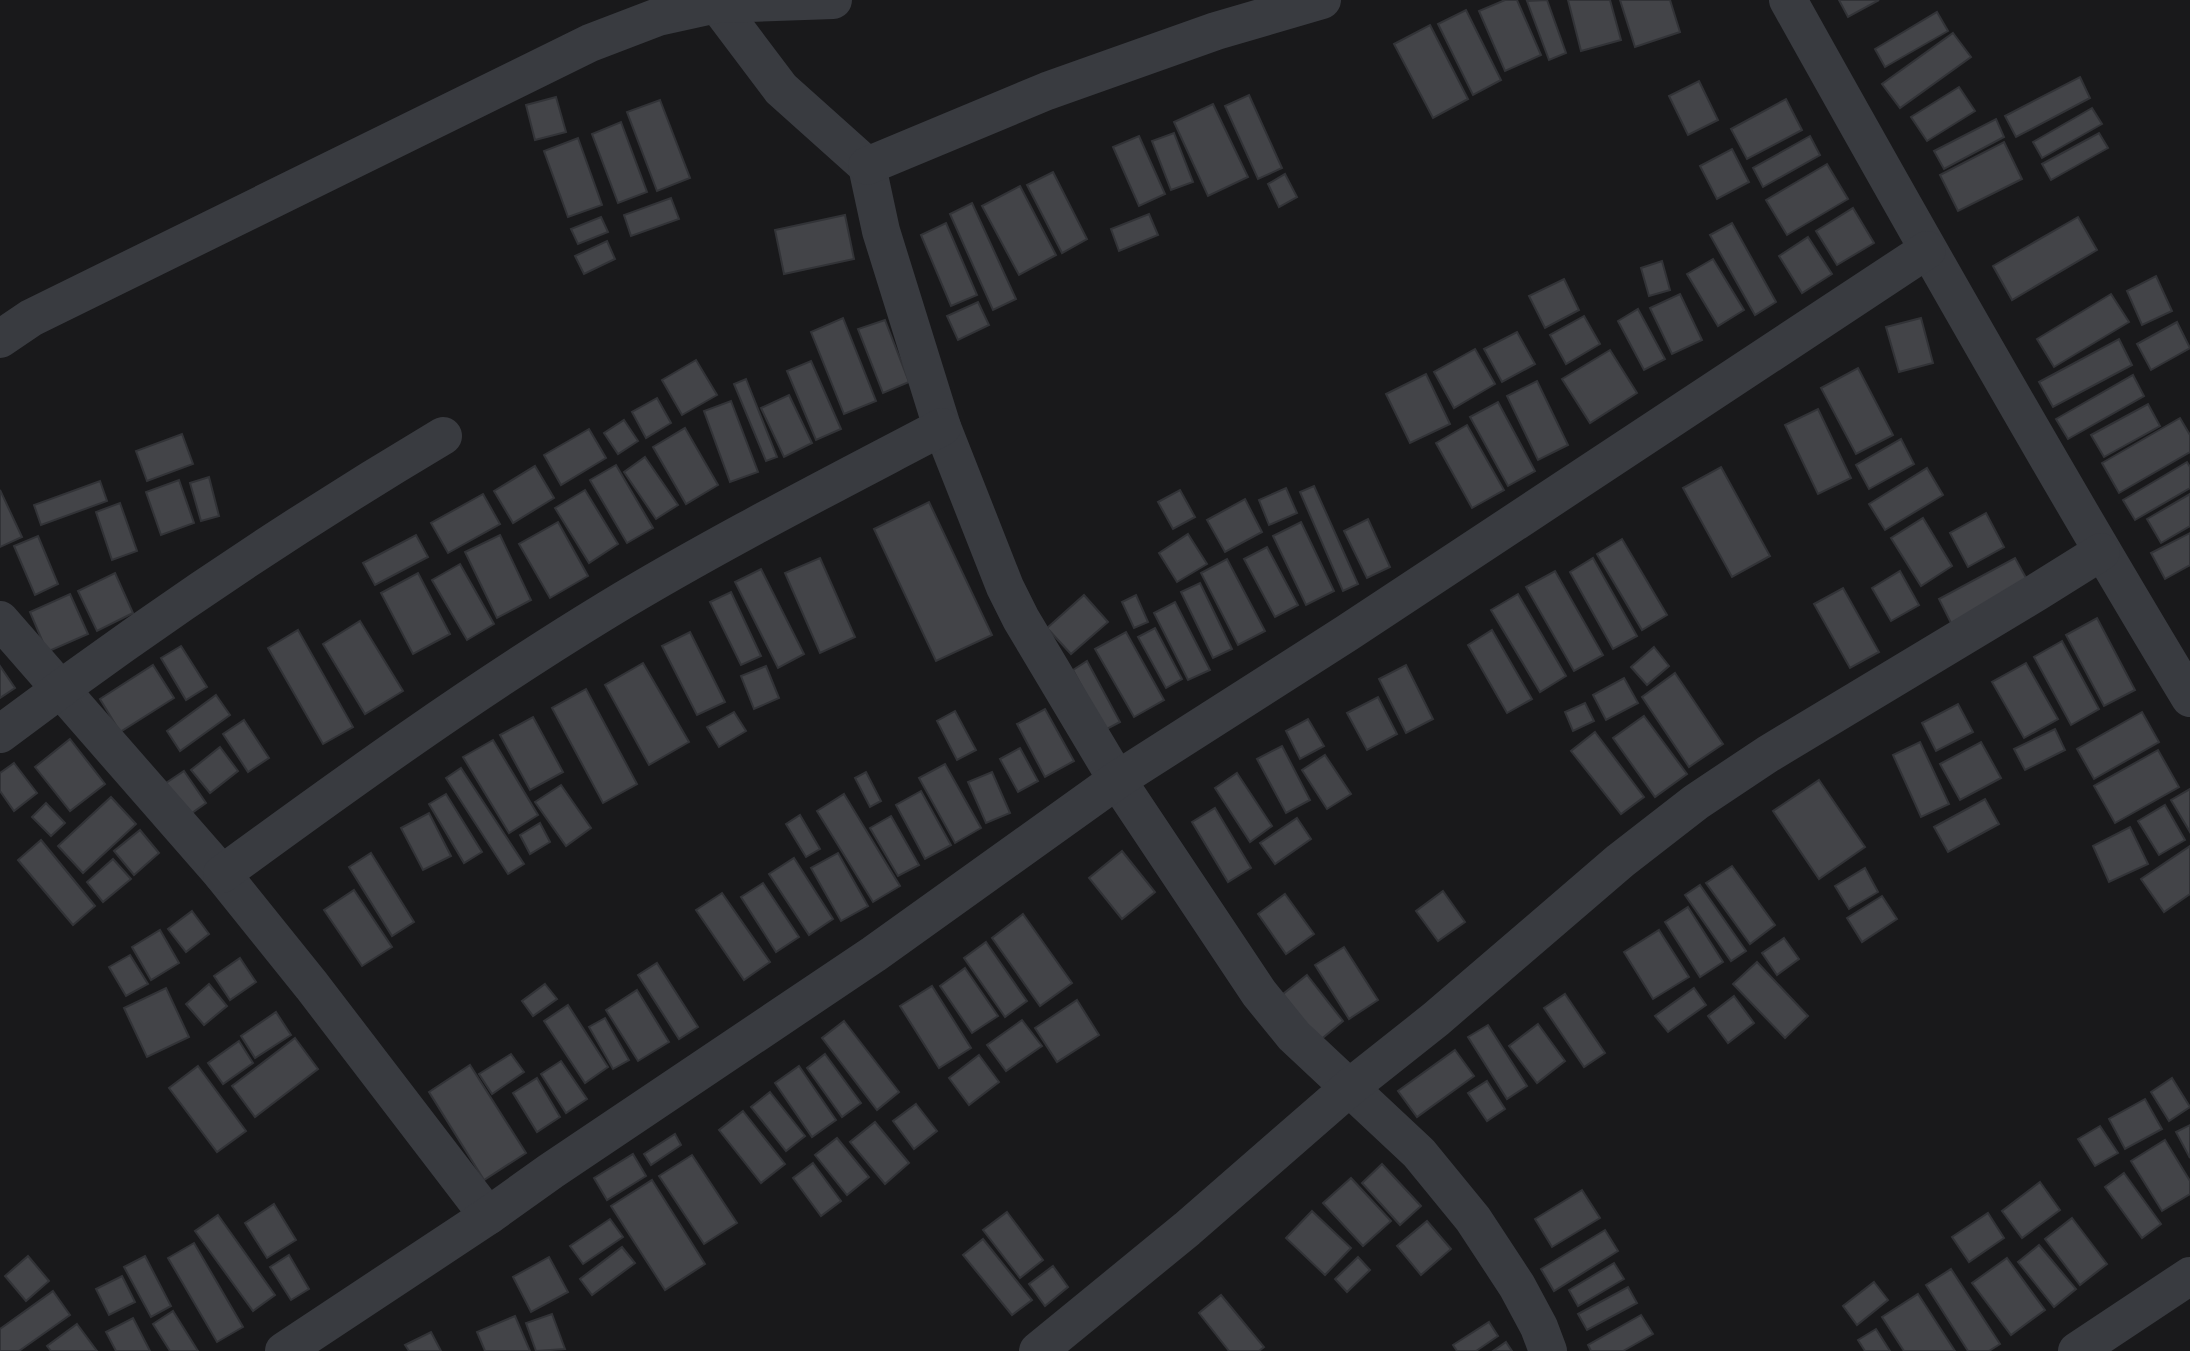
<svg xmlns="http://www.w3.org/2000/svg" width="2190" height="1351" font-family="'Roboto Condensed',sans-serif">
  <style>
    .building { fill: #434448; stroke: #323337; stroke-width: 2 }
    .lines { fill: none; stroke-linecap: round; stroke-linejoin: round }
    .minor { stroke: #393b40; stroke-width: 38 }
  </style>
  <rect width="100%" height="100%" fill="#19191b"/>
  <g class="building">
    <polygon points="1505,0 1517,0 1541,55 1505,71 1479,11"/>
    <polygon points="1547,0 1566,53 1549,60 1527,1"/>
    <polygon points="1568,0 1610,0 1621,40 1581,51"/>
    <polygon points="1620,0 1670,0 1680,32 1635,47"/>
    <polygon points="1839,0 1879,0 1848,17"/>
    <polygon points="1466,10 1501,80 1473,95 1438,24"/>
    <polygon points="1937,12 1948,31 1885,67 1875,49"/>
    <polygon points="1430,25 1468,99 1433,118 1394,44"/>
    <polygon points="1953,33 1971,57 1900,108 1882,84"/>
    <polygon points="2080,77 2090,98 2016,137 2005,116"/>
    <polygon points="1699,81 1718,120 1688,135 1669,96"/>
    <polygon points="1959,87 1975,111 1927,141 1911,117"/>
    <polygon points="1249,95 1282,168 1258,179 1225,106"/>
    <polygon points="556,97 566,132 535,140 526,105"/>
    <polygon points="1786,99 1802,130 1747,159 1731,129"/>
    <polygon points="660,100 690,178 657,191 627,112"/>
    <polygon points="1213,104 1248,177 1208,196 1174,122"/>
    <polygon points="2092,108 2102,124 2042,158 2033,142"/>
    <polygon points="1996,119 2004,137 1944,169 1934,151"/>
    <polygon points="621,122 647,192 618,203 592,134"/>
    <polygon points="1174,133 1193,182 1171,190 1152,141"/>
    <polygon points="2099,133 2108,148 2051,180 2042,164"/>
    <polygon points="1139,136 1165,194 1139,206 1113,147"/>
    <polygon points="1810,136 1820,155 1763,187 1753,168"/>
    <polygon points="578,138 602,205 568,217 544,151"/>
    <polygon points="2004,142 2022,179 1958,211 1940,175"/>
    <polygon points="1732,149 1749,182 1717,199 1700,166"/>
    <polygon points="1827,164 1848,199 1787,235 1766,200"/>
    <polygon points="1053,172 1087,239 1062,253 1027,185"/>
    <polygon points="1285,174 1297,197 1279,207 1268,184"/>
    <polygon points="1020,186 1056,255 1019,275 982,206"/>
    <polygon points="671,198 679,219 631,236 624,215"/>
    <polygon points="972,203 1016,299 993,310 950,214"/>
    <polygon points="1853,208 1874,243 1837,265 1816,231"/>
    <polygon points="1149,214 1158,235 1119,251 1111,229"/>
    <polygon points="845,215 854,259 784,274 775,230"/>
    <polygon points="601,217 608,232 578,244 571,229"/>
    <polygon points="2078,217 2097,250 2012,300 1993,266"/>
    <polygon points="946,223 977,295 951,306 921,235"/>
    <polygon points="1732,223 1776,302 1755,315 1710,235"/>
    <polygon points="1808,237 1832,274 1802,293 1779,256"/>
    <polygon points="607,241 615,259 584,274 575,256"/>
    <polygon points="1713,259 1744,310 1718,326 1687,274"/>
    <polygon points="1662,261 1670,290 1649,296 1641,268"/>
    <polygon points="2156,276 2172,311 2142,325 2127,291"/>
    <polygon points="1564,279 1579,310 1545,328 1529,296"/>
    <polygon points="1680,294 1702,340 1672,354 1650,308"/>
    <polygon points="2111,294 2129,322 2054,367 2037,339"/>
    <polygon points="978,302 989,325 958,340 947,316"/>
    <polygon points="1638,309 1665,359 1644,370 1618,321"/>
    <polygon points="1584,316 1600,344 1566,364 1550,335"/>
    <polygon points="843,318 876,401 844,414 811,332"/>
    <polygon points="1921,318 1933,363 1899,372 1886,327"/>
    <polygon points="885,320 909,382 883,393 858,329"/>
    <polygon points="2177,322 2190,348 2151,370 2137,344"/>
    <polygon points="1517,332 1535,364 1502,382 1484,349"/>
    <polygon points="2119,339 2132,365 2053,407 2039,382"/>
    <polygon points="1475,349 1495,384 1454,408 1434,372"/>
    <polygon points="1610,350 1637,393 1590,423 1562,379"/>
    <polygon points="696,360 717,395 682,415 662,380"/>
    <polygon points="811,361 841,429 816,440 787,371"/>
    <polygon points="1858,368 1893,435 1856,454 1821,388"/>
    <polygon points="1426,374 1450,424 1410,443 1386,394"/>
    <polygon points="2133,375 2144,396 2068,439 2056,419"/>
    <polygon points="746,379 777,457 766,461 734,384"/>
    <polygon points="1537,381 1568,445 1538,460 1507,396"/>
    <polygon points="789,395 812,443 784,457 761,408"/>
    <polygon points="657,398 671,423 646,438 632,412"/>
    <polygon points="731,401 758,472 730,482 704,411"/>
    <polygon points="1498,402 1535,471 1508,486 1470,417"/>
    <polygon points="2148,404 2160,426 2104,457 2091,435"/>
    <polygon points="1818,409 1851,478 1818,494 1785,425"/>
    <polygon points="2180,418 2190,435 2190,452 2119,493 2102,463"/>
    <polygon points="624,420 638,441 618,454 604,433"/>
    <polygon points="1467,425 1504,490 1472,508 1436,443"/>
    <polygon points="685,428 718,485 686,504 653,447"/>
    <polygon points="589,429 606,458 561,485 544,455"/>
    <polygon points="182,434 193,464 147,481 136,451"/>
    <polygon points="1901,439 1914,464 1869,489 1856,465"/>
    <polygon points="645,457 678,505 656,519 624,472"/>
    <polygon points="2187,462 2190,467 2190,488 2135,520 2123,500"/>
    <polygon points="616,465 653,528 627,543 590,480"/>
    <polygon points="535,466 554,498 513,523 494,491"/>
    <polygon points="1721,467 1770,556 1732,577 1683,488"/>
    <polygon points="1927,468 1943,495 1885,530 1869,504"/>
    <polygon points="209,477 219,516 201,521 190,483"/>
    <polygon points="179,480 194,523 161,535 146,492"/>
    <polygon points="100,481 107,501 41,525 34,505"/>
    <polygon points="1314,486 1358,584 1343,591 1300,492"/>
    <polygon points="1286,488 1297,513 1269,525 1259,500"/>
    <polygon points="0,490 22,537 0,547"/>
    <polygon points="585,490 618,544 589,563 555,508"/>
    <polygon points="1180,490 1195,517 1173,529 1158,502"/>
    <polygon points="483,494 500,524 448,553 431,523"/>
    <polygon points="2190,494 2190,526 2161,543 2147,519"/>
    <polygon points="1245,499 1262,532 1225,552 1207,520"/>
    <polygon points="929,502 992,635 936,661 874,529"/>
    <polygon points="120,503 137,551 112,560 96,512"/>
    <polygon points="1986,513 2004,547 1968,567 1950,533"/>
    <polygon points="1923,518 1952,566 1921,586 1891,538"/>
    <polygon points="1368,519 1390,567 1367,578 1344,531"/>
    <polygon points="558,522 588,576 550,598 519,544"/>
    <polygon points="1301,522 1334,591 1306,605 1273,536"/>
    <polygon points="2190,533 2190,565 2165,579 2151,553"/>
    <polygon points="1188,534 1207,564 1177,582 1159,553"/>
    <polygon points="416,535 428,557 375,585 363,563"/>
    <polygon points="500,535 531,600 497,618 465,552"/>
    <polygon points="38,536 58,584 35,595 14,546"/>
    <polygon points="1622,539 1667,615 1642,630 1597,554"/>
    <polygon points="1267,547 1298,605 1275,617 1244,559"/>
    <polygon points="820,558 855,637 820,653 785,573"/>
    <polygon points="1593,558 1637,636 1613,649 1570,572"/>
    <polygon points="2015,558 2030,585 1953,627 1939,599"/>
    <polygon points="1227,559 1265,631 1238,645 1201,573"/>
    <polygon points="460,564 494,624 467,640 432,580"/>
    <polygon points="761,569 804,654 778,668 735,582"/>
    <polygon points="1555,571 1603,655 1574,671 1526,587"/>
    <polygon points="1900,571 1919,605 1891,621 1872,588"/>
    <polygon points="115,573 133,613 97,631 78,591"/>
    <polygon points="418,573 450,634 413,654 381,593"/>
    <polygon points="1200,583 1232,649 1213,658 1181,592"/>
    <polygon points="1843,588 1879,652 1850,668 1814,604"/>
    <polygon points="731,592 761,656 741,665 710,602"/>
    <polygon points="70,594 88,634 47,652 30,612"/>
    <polygon points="1518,594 1566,676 1540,692 1491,610"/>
    <polygon points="1084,595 1108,622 1071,654 1047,628"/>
    <polygon points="1136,595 1148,622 1134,628 1122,602"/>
    <polygon points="1175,602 1210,670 1188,680 1154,613"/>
    <polygon points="2097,618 2135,690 2104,706 2066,635"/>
    <polygon points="360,621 403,691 365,714 323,644"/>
    <polygon points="1155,628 1182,679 1166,688 1138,637"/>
    <polygon points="298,630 353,727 323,744 268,648"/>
    <polygon points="1492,630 1532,699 1507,713 1468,645"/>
    <polygon points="690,632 725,702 697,715 662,646"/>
    <polygon points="1126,632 1164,700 1134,717 1095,649"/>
    <polygon points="2062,641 2099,709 2071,725 2034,657"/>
    <polygon points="181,646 207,687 186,700 161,658"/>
    <polygon points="1654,647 1669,666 1647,685 1631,667"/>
    <polygon points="1087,661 1120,722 1105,730 1073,670"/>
    <polygon points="643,663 689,742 649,765 605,685"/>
    <polygon points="2026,663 2058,719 2024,738 1992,682"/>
    <polygon points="153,665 174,698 120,732 100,699"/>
    <polygon points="1406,665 1433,719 1406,733 1379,679"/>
    <polygon points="0,666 15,688 0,698"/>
    <polygon points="766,666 779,698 754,709 741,676"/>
    <polygon points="1675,673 1723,744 1689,767 1642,697"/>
    <polygon points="1624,678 1638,703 1606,720 1593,695"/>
    <polygon points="586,689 637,784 603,803 552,708"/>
    <polygon points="216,695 230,715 180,751 167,731"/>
    <polygon points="1378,697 1397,734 1367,750 1347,713"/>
    <polygon points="1585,703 1594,721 1573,731 1565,712"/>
    <polygon points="1958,704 1973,732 1936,751 1922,723"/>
    <polygon points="1045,709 1074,761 1045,777 1017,724"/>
    <polygon points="955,711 976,750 957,760 937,721"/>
    <polygon points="734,712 746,731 719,747 707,727"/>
    <polygon points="2142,712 2159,742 2094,779 2077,749"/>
    <polygon points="1644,716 1687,774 1655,797 1613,738"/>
    <polygon points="533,717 563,772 530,790 500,735"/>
    <polygon points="1308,719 1324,746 1300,759 1286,731"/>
    <polygon points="244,720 269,758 248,772 223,734"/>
    <polygon points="2055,729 2065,750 2025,770 2014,749"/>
    <polygon points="1595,732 1644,797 1621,814 1571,751"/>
    <polygon points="70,739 105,784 70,811 35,767"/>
    <polygon points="493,740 538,815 509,833 463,757"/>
    <polygon points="1920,742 1949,804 1921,817 1893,755"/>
    <polygon points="1981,742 2001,778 1960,800 1940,764"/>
    <polygon points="1282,746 1310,800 1286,813 1257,759"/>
    <polygon points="220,747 238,771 210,793 191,770"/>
    <polygon points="1020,748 1038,781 1018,792 1000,759"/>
    <polygon points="2158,750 2179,787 2115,823 2094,786"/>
    <polygon points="1325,755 1351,794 1327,809 1302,770"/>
    <polygon points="14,763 37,793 14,811 0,791 0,773"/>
    <polygon points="945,764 981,828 955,843 919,778"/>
    <polygon points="461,768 524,864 508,874 446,778"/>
    <polygon points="184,771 206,803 189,815 166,783"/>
    <polygon points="866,772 881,801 870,807 855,778"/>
    <polygon points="992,772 1010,813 986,823 968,782"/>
    <polygon points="1237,773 1272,826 1250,842 1215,788"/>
    <polygon points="1819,780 1865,847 1819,879 1773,811"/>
    <polygon points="561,785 591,828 566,846 535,802"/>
    <polygon points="2190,789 2190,832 2171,800"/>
    <polygon points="921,791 951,845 925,859 896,805"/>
    <polygon points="446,794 482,852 464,863 429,804"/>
    <polygon points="844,794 900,886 873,902 817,811"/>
    <polygon points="111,797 136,824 83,873 58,846"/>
    <polygon points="1985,799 1999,824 1948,852 1934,827"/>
    <polygon points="46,803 65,823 51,836 32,817"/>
    <polygon points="2165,805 2185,840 2159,855 2138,821"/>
    <polygon points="1215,808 1251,868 1228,882 1192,822"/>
    <polygon points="429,813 451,856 423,870 401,828"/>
    <polygon points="800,815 820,849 806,857 786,824"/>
    <polygon points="891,816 919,865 898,876 870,828"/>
    <polygon points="1297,818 1311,839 1275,864 1260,843"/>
    <polygon points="540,823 550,842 530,854 520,835"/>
    <polygon points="2130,827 2148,864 2109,882 2093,846"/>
    <polygon points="140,830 159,853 134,875 114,851"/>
    <polygon points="41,840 95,906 73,925 18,860"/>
    <polygon points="2190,846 2190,894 2164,912 2141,879"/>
    <polygon points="1122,851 1155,892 1122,919 1089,878"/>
    <polygon points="371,853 414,922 392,936 349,867"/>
    <polygon points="838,853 868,906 841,921 811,868"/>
    <polygon points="794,858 833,919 809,935 769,874"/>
    <polygon points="113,859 131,879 103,902 87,882"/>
    <polygon points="1732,866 1775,925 1750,944 1706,883"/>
    <polygon points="1865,868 1878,892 1849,909 1835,886"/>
    <polygon points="763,883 799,937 776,952 741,897"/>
    <polygon points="1700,885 1746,951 1731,961 1685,895"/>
    <polygon points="354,890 392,947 362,966 324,910"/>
    <polygon points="1443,891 1465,922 1438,941 1416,911"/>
    <polygon points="722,893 770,962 744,980 696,910"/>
    <polygon points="1285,894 1314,934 1286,954 1258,914"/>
    <polygon points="1882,896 1897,919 1862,942 1847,918"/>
    <polygon points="1688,907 1723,962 1700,977 1665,922"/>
    <polygon points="192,911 209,934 186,952 168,929"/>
    <polygon points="1023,914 1072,983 1040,1006 992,938"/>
    <polygon points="160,930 179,963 151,980 132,947"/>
    <polygon points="1659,930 1689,977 1653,999 1624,952"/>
    <polygon points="1784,938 1799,959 1777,975 1762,953"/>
    <polygon points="986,942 1027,1001 1005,1017 964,958"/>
    <polygon points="1344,947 1378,1000 1349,1019 1315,965"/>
    <polygon points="130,955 148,984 126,996 109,967"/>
    <polygon points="240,958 256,982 230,1000 214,976"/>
    <polygon points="1757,962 1808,1016 1785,1038 1733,984"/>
    <polygon points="657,963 698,1027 679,1039 638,975"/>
    <polygon points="965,968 998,1016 972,1033 940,986"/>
    <polygon points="1307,975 1343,1021 1319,1041 1283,994"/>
    <polygon points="209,984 227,1006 204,1025 186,1004"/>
    <polygon points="545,984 557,999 533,1016 522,1001"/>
    <polygon points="932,986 971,1048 939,1068 900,1006"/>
    <polygon points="166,988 189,1037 147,1057 124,1008"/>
    <polygon points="1694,988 1706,1005 1668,1032 1655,1016"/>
    <polygon points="637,990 669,1042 638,1061 606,1010"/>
    <polygon points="1565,994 1605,1053 1584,1067 1544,1008"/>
    <polygon points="1734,996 1754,1023 1728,1043 1708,1016"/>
    <polygon points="1077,1000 1099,1035 1057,1062 1035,1028"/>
    <polygon points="568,1005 608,1067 585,1083 544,1021"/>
    <polygon points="276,1012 291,1035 255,1058 241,1036"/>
    <polygon points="605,1018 629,1060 613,1069 589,1027"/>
    <polygon points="1022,1020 1042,1046 1006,1071 987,1045"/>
    <polygon points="844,1021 899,1092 877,1110 822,1038"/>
    <polygon points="1538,1024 1565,1061 1537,1083 1509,1046"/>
    <polygon points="1488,1025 1527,1086 1507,1099 1468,1037"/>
    <polygon points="295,1038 318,1069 255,1117 232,1086"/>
    <polygon points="239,1041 253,1063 223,1084 208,1063"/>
    <polygon points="1455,1050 1474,1076 1417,1117 1398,1091"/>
    <polygon points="511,1054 524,1072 492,1094 479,1074"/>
    <polygon points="825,1054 861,1103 842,1117 807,1068"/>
    <polygon points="979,1055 999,1082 969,1105 949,1078"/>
    <polygon points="561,1061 587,1099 566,1113 541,1074"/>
    <polygon points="470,1065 526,1153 484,1180 429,1092"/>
    <polygon points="198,1066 246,1131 217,1152 169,1088"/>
    <polygon points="799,1066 836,1120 812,1137 775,1083"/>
    <polygon points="537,1078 560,1117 537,1132 513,1093"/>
    <polygon points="2172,1078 2190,1107 2169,1121 2151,1092"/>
    <polygon points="1487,1081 1505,1109 1487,1121 1468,1093"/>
    <polygon points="770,1092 805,1136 786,1151 751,1107"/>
    <polygon points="2145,1099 2162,1129 2125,1149 2109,1119"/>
    <polygon points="916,1104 937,1131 914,1149 893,1121"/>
    <polygon points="743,1111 785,1164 761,1183 719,1130"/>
    <polygon points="875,1122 909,1163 885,1184 850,1142"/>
    <polygon points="2190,1125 2190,1158 2176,1132"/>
    <polygon points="2100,1126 2118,1153 2095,1166 2078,1139"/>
    <polygon points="675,1134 681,1145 651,1165 644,1154"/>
    <polygon points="837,1138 869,1177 847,1195 815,1155"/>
    <polygon points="2165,1140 2190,1181 2190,1194 2162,1211 2131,1161"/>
    <polygon points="633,1154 646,1176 607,1200 594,1178"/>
    <polygon points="692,1155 737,1223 704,1244 659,1176"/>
    <polygon points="813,1163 841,1201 821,1216 793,1178"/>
    <polygon points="1382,1164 1421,1206 1400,1225 1362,1183"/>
    <polygon points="2124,1173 2161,1224 2142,1238 2105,1187"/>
    <polygon points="1351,1178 1391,1221 1363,1246 1323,1203"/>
    <polygon points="652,1180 705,1264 665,1290 611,1206"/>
    <polygon points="2040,1182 2060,1210 2022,1238 2002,1211"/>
    <polygon points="1582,1190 1600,1218 1552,1247 1535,1219"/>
    <polygon points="274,1204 296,1240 267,1258 245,1223"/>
    <polygon points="1312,1211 1351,1248 1325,1275 1286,1238"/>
    <polygon points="1007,1212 1043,1260 1020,1278 983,1230"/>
    <polygon points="1988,1213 2004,1238 1969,1262 1952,1237"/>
    <polygon points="218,1215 275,1295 253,1311 195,1231"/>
    <polygon points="2072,1218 2107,1264 2080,1285 2045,1239"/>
    <polygon points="610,1219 623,1237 583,1264 570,1246"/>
    <polygon points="1427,1221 1451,1249 1421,1275 1397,1246"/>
    <polygon points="1605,1230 1618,1251 1554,1291 1541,1269"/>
    <polygon points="983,1239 1032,1300 1012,1315 963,1255"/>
    <polygon points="194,1243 243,1327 217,1342 168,1258"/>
    <polygon points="2039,1245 2076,1289 2054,1307 2018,1262"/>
    <polygon points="622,1247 635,1263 592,1295 580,1279"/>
    <polygon points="289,1255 309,1289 291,1300 270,1267"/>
    <polygon points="28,1256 49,1281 26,1301 5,1276"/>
    <polygon points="145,1256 171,1306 151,1317 124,1267"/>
    <polygon points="549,1257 568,1292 531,1312 513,1277"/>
    <polygon points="1358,1257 1370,1270 1347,1292 1335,1279"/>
    <polygon points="2007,1258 2045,1310 2011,1335 1972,1283"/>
    <polygon points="1614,1263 1624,1279 1578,1306 1569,1290"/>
    <polygon points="1053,1266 1068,1287 1045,1306 1029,1284"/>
    <polygon points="1951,1269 2000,1344 1989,1351 1968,1351 1926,1285"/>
    <polygon points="122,1276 135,1302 109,1315 96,1289"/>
    <polygon points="1874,1282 1888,1300 1857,1325 1843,1306"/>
    <polygon points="1628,1287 1637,1303 1587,1330 1578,1314"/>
    <polygon points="53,1291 70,1315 19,1351 0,1351 0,1329"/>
    <polygon points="1918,1294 1955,1351 1904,1351 1882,1317"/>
    <polygon points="1221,1295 1264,1347 1259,1351 1229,1351 1199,1313"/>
    <polygon points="173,1311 198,1351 170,1351 153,1324"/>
    <polygon points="552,1314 565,1349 536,1351 526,1323"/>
    <polygon points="1641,1315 1653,1334 1623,1351 1591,1351 1588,1345"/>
    <polygon points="515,1316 530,1351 485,1351 477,1332"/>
    <polygon points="133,1318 150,1351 116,1351 106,1332"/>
    <polygon points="1489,1322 1498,1336 1476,1351 1457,1351 1453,1345"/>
    <polygon points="77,1324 97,1351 51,1351 47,1346"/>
    <polygon points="1876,1329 1890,1351 1865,1351 1858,1340"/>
    <polygon points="431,1332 441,1351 409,1351 405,1345"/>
    <polygon points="1506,1342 1512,1351 1493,1351"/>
  </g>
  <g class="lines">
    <g class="minor">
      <path d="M1788,0C1919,235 2051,468 2190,698"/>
      <polyline points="717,4 781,89 867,166 881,231 942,427 1005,587 1021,619 1117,780 1259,993 1294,1036 1419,1153 1473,1219 1517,1286 1539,1327 1548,1351"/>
      <polyline points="867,166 1047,91 1216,31 1322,0"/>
      <polyline points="0,339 31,318 590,43 658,17 717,4 833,0"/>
      <polyline points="0,620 222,874 312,986 488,1216"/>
      <path d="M0,734C142,627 290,527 443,436"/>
      <path d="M222,874C348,782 474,691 607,610C716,544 830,486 942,427"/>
      <polyline points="284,1351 488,1216 551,1171 874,954 1117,780 1347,633 1927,250"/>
      <polyline points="1038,1351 1187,1229 1349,1088 1436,1019 1620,861 1696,802 1768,754 2037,592 2101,552"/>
      <polyline points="2077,1351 2190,1276"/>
    </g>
  </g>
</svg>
